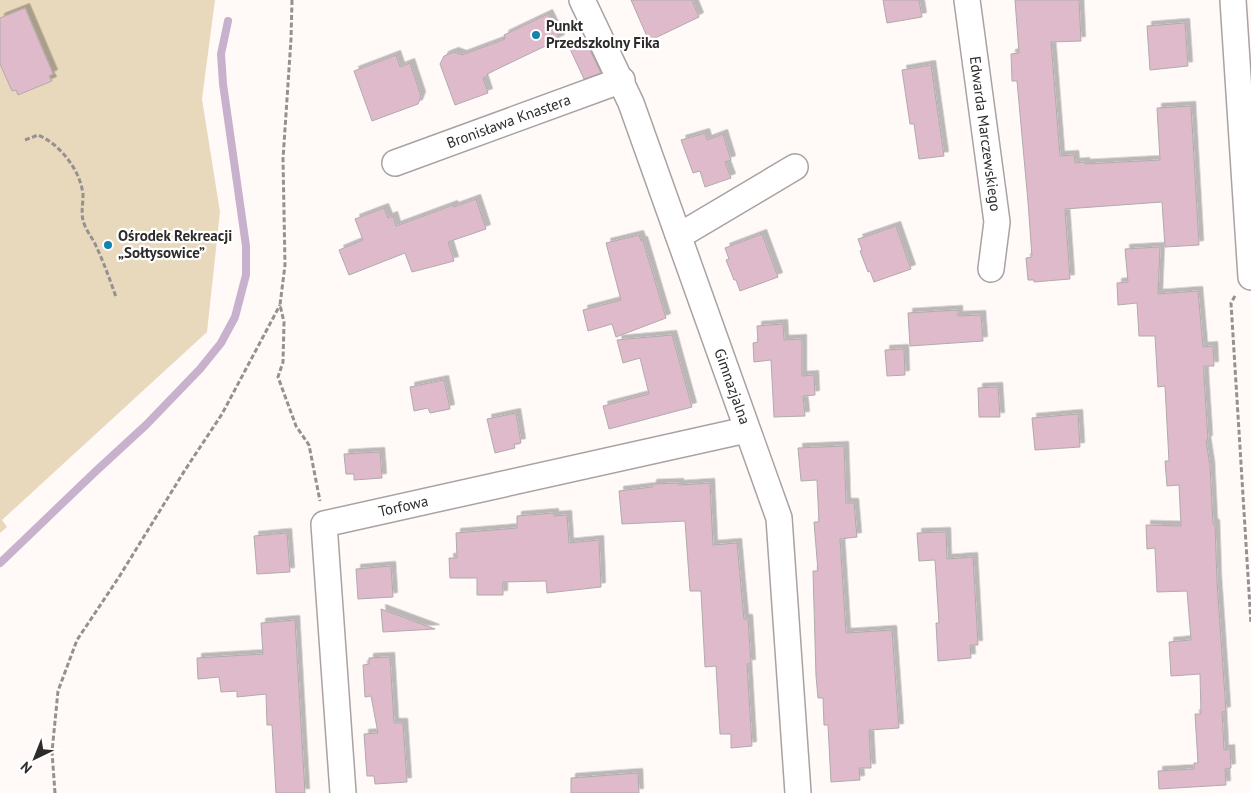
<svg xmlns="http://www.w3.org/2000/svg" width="1251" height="793" font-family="'PT Sans',sans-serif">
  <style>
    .green { fill: #e8d8bc }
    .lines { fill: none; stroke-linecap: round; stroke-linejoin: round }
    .stream { stroke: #c7b1cd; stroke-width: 8 }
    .building { fill: #debaca; stroke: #b1aaad; filter: url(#shadow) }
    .minor-casing { stroke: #aaa2a2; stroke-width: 28 }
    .path { stroke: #969191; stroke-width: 3; stroke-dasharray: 5 2.5; stroke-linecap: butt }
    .minor { stroke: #fff; stroke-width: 25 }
    .poi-dot { fill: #1482aa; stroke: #fff; stroke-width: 2 }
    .labels { text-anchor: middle; stroke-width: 4.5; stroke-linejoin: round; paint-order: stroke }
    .poi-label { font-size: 15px; font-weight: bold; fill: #2e2b2b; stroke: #fff; text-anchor: start }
    .street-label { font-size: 15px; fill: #2e2b2b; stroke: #fff }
  </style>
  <defs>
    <filter id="shadow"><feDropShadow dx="4.5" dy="-4.5" stdDeviation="0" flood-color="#0004"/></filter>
  </defs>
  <rect width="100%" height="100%" fill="#fff9f8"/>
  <polygon class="green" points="0,0 215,0 202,99 220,212 207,332 2,520 7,527 0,533"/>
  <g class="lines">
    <polyline class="stream" points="0,563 96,471 146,425 200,369 221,343 235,317 246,275 246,246 223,84 221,54 228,21"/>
  </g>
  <g class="building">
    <polygon points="631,0 692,0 699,17 649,41"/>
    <polygon points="883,0 919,0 922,17 887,23"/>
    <polygon points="1015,0 1079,0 1081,41 1051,42 1060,156 1074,155 1075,163 1085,162 1085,164 1160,160 1157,108 1191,106 1199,245 1165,247 1162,202 1065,209 1070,279 1034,282 1034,280 1028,280 1026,258 1032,257 1028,202 1017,81 1012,81 1011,54 1019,53"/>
    <polygon points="25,8 53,74 49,76 52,81 18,95 16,90 12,91 0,64 0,18"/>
    <polygon points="548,14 560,39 487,74 488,76 483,78 488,93 455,105 440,64 444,56 454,52 462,55 505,39 504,35"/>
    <polygon points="1185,23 1188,66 1150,70 1147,26"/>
    <polygon points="586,42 601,73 584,79 570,49"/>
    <polygon points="396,55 400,67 410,63 421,96 418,104 372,121 354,71"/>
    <polygon points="931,65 944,156 919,159 914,124 910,124 902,70"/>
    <polygon points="705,133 707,140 723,134 731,160 725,162 731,178 705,187 700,171 693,173 681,140"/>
    <polygon points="476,199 486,229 448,242 454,261 412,272 405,253 349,275 339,250 363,240 355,219 384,208 388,218 393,216 396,226 453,205 454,207"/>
    <polygon points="896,226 911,269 874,282 870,271 868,272 860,251 862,250 858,239"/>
    <polygon points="762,234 778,277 740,291 736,280 734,280 726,260 729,259 725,248"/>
    <polygon points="639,235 641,241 643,241 666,318 616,337 612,324 588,331 583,310 621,300 606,243"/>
    <polygon points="1160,247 1158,294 1198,291 1203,347 1213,346 1214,366 1204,366 1204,377 1208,440 1206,440 1210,466 1213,524 1215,524 1217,582 1226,711 1222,712 1224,750 1230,749 1231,768 1225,769 1226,785 1159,789 1158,771 1194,769 1194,763 1198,763 1195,714 1201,714 1200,674 1171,676 1169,642 1191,640 1187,591 1157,592 1155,548 1147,549 1146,525 1181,526 1179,485 1167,486 1165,461 1169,461 1165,386 1158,387 1155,336 1139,336 1137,303 1118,305 1117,283 1128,282 1125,249"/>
    <polygon points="958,310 958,316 981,315 983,341 910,346 908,313"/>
    <polygon points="783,324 784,340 802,339 802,376 814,375 815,395 803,396 805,416 774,417 771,360 754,362 753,343 758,342 757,326"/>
    <polygon points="672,335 692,407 609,429 603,406 649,394 640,358 623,363 617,340"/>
    <polygon points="904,349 905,375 887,376 885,350"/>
    <polygon points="444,380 450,409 430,413 428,408 414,411 410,387"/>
    <polygon points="998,387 1000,417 979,417 978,388"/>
    <polygon points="516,413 521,443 514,444 515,448 495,453 487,419"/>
    <polygon points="1078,414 1080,447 1035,450 1032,418"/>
    <polygon points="844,446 846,503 854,503 857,537 840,539 846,633 892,630 899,728 869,730 871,768 859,768 860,780 831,782 828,725 824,725 823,698 818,698 816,676 813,571 818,571 814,522 819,522 817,480 801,481 798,448"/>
    <polygon points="380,452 382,478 354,480 354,474 346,474 344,454"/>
    <polygon points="679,483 679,485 710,483 713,545 737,543 744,619 748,619 751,664 747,664 752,746 731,748 731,734 720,734 716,666 705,667 701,591 690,591 685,521 622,524 619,491 652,487 652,484"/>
    <polygon points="554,513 554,516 567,515 569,543 599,540 601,587 547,593 546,581 503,582 503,595 477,595 477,578 450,578 449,558 457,558 456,533 517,528 517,516"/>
    <polygon points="946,532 947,559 973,557 978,645 970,645 971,658 938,661 936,623 939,623 935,560 919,561 917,533"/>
    <polygon points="287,533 290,572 257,574 254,536"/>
    <polygon points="391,566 393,597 358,599 356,569"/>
    <polygon points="381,609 435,629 383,632"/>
    <polygon points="295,620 305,793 276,793 272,725 267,725 266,694 237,697 237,691 221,692 219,677 198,679 197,658 263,654 261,623"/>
    <polygon points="390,657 394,723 403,723 407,782 375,784 374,776 367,776 364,734 378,733 371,696 365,697 363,665 369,664 369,658"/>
    <polygon points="638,773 639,793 571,793 571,778"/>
  </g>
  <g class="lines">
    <g class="minor-casing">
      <g id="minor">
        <path id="s1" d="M582,0L631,103L779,518L798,793"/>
        <path id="s2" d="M967,0L997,222L991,269"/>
        <polyline points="1233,0 1251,277"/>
        <path id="s3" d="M395,163L622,80"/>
        <polyline points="678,234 689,230 795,167"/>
        <path id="s4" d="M343,793L324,524L746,430"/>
      </g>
    </g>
    <g class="path">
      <polyline points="292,0 291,39 283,159 285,265 280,305 284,322 283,362 278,377 296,426 309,445 320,501"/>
      <path d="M25,140L38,135C60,144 81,171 83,195C83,206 80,215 85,226C88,233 93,239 96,246C104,263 110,280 116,297"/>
      <polyline points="1235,296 1231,303 1251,624"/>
      <polyline points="55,793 52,752 58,691 77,640 119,577 185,470 222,414 280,305"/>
    </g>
    <use href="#minor" class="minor"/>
  </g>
  <g class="poi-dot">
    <circle cx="536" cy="35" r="5"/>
    <circle cx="108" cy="245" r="5"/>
  </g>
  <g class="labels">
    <g class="poi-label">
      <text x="546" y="31">Punkt<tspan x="546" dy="17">Przedszkolny Fika</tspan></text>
      <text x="118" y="241">Ośrodek Rekreacji<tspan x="118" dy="17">„Sołtysowice”</tspan></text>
    </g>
    <g class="street-label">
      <text dy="5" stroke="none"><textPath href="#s3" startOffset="121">Bronisława Knastera</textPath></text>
      <text dy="5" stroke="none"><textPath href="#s2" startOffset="135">Edwarda Marczewskiego</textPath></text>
      <text dy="5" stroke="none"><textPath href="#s1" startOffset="415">Gimnazjalna</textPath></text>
      <text dy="5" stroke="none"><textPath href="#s4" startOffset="351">Torfowa</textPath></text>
    </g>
  </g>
  <g transform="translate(35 758) rotate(223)" stroke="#ffffff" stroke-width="4" paint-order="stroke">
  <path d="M0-4L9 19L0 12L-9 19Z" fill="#2e2b2b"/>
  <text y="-8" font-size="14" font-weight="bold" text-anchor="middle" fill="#2e2b2b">N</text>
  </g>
</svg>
